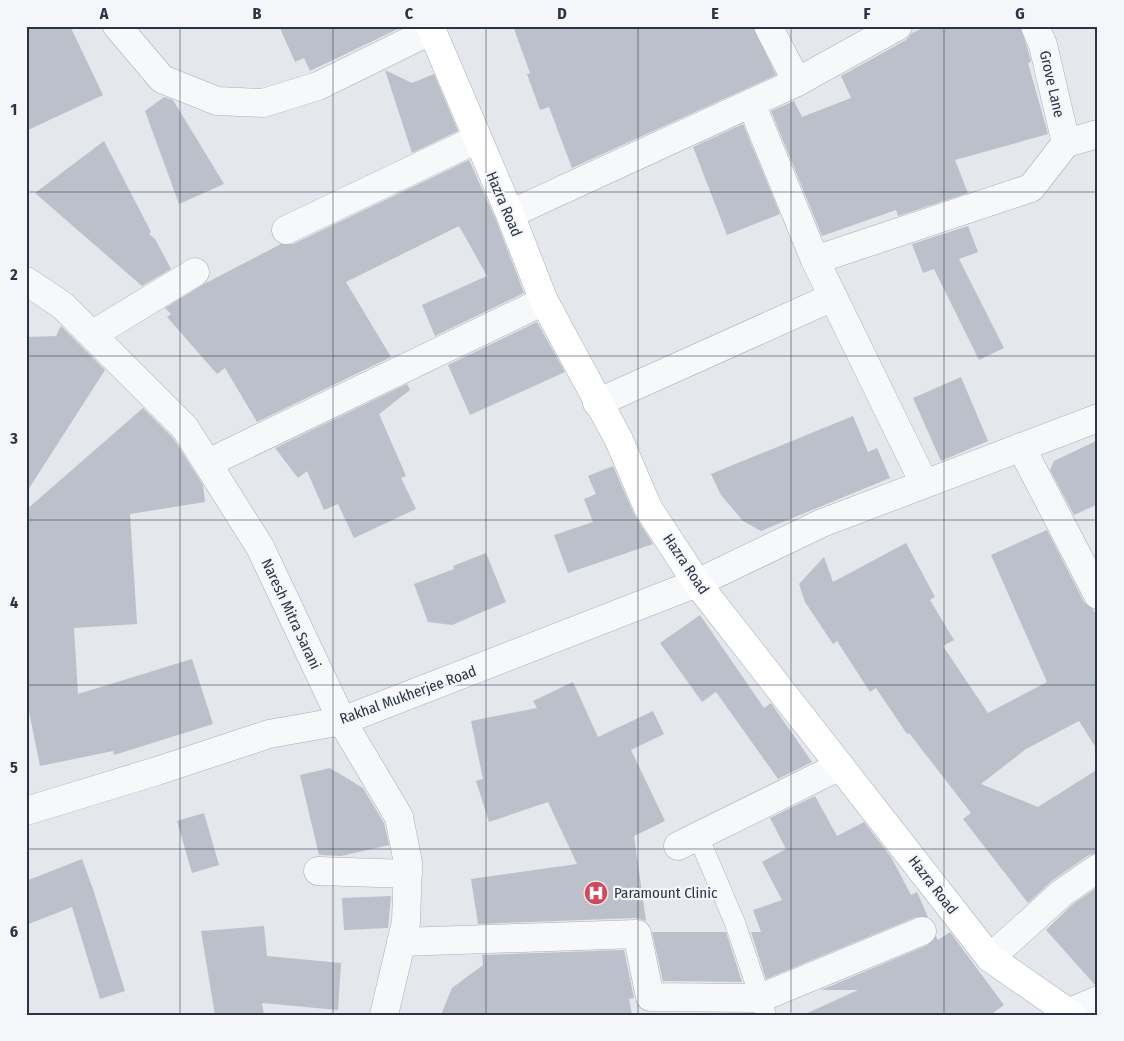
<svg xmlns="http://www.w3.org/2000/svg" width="1124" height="1041" font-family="'Fira Sans Condensed',sans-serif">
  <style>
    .building { fill: #bbc0ca }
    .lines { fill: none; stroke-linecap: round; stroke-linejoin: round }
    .service-casing { stroke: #a9aeb7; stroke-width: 21 }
    .minor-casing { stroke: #a9aeb7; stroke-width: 29 }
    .secondary-casing { stroke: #a9aeb7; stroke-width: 29 }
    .service { stroke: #f7f8fa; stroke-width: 20 }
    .minor { stroke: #f7f8fa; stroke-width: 28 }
    .secondary { stroke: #fff; stroke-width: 28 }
    .grid { fill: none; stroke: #2b3445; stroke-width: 1; stroke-opacity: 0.55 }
    .labels { text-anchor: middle; stroke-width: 4.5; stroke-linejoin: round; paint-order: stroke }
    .street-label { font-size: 15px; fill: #2b3445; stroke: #f4f6f9 }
    .poi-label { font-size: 15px; fill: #2b3445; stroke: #f4f6f9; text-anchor: start }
    .neatline { fill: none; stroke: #2b3445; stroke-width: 2 }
    .grid-label { font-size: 16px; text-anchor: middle; font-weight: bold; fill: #2b3445 }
  </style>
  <rect width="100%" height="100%" fill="#e4e7ec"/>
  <g class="building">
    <polygon points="26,26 70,26 103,95 26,131"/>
    <polygon points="279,26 404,26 310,71 304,58 295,62"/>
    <polygon points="513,26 753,26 776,75 572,168 549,107 540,110 527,74 530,73"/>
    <polygon points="928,26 1020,26 1028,50 1031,62 1028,63 1048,134 955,160 968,193 898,216 896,210 822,236 771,111 794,101 802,117 851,98 841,76 906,40 912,33"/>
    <polygon points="385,70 412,83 434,74 458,131 412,153"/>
    <polygon points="164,97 173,100 224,184 179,204 145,111"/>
    <polygon points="743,124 780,214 727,235 693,147"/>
    <polygon points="104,141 151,232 149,234 155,239 171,269 142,286 35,193"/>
    <polygon points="469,160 496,220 524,293 435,336 422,305 487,276 459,226 346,282 391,357 257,422 225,368 217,374 167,317 171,314 165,308 204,284 281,244 293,244"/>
    <polygon points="968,226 978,252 959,259 1004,348 979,360 934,269 923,273 912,244"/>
    <polygon points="537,322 565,372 470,415 448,365"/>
    <polygon points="61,326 105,370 26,493 26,337 56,336"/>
    <polygon points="961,377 988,441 941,461 913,398"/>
    <polygon points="407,384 410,390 379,414 406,476 401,478 416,509 354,538 338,504 324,510 307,471 298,478 275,448"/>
    <polygon points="143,408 173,438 203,485 205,502 130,514 137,624 74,628 78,694 192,659 213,724 114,755 113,751 40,766 26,697 26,510"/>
    <polygon points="853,416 868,452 877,448 890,478 761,531 743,521 721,495 711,474"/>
    <polygon points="1098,440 1098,504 1074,515 1050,470 1054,461"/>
    <polygon points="613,466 634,514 653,544 568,573 554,535 593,522 584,499 596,494 588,476"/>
    <polygon points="1047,530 1084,602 1093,609 1098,620 1098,751 1079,721 1026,749 981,784 1038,807 1098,769 1098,853 1089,855 1053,880 1028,903 963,819 971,813 909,733 907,734 876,688 870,692 837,641 833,644 805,602 799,584 824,557 833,582 906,543 935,597 930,600 954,640 943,646 988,713 1047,682 991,555"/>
    <polygon points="486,553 506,602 452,625 428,622 414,584 454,569 453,566"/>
    <polygon points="700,615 764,708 771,703 812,762 778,779 716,692 702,702 660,643"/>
    <polygon points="573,682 598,737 653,711 664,734 631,750 665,821 634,836 646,921 636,918 478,924 471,879 577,864 548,802 489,822 476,781 483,779 471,721 537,708 533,701"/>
    <polygon points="330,768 363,788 384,823 389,845 341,856 319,855 300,775"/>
    <polygon points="815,796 837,836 864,822 891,857 911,895 917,892 928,917 916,917 766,979 751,932 761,932 753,910 782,900 762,862 786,849 770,818"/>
    <polygon points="204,813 219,865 192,873 177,821"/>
    <polygon points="82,859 93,889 125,991 100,999 72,907 26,925 26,881"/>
    <polygon points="1098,887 1098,985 1095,985 1046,930 1072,905"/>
    <polygon points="391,896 388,928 344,930 342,898"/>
    <polygon points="264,926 267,956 341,963 338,1010 262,1003 264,1015 215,1015 201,931"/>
    <polygon points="652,932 726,932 742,982 663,981"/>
    <polygon points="950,932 1004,1005 990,1015 803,1015 858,990 821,990 928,945 936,936 938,940"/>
    <polygon points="624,950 634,998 629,999 632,1015 441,1015 452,988 483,965 482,955"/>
  </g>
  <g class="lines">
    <g class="service-casing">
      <polyline id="service" points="698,836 735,923 766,1015"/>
    </g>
    <g class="minor-casing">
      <g id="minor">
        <polyline points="117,26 162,79 217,101 263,103 318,86 432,30"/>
        <polyline points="768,26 797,82"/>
        <polyline points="1035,26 1043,45 1066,143"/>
        <polyline points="751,103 815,260 924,483"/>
        <polyline points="510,214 797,82 898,26"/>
        <polyline points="286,230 477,139"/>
        <polyline points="815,260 1031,188 1066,143 1098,134"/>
        <polyline points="26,281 62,305 185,428 260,547 342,721 399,817 408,863 406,922 384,1015"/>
        <polyline points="92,335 195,272"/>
        <polyline points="597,403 833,297"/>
        <polyline points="1021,447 1098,595"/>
        <polyline points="208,463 544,301"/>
        <polyline points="26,811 157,771 269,734 342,721 697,583 822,523 1098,418"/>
        <polyline points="678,846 840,766"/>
        <polyline points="318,871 408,874"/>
        <polyline points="401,942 637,934 650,997 760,998 922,931"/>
        <polyline points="990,958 1062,893 1098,868"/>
        <polyline points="1063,1015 1098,1000"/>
      </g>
    </g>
    <g class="secondary-casing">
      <polyline id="secondary" points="430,26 510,214 544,301 619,440 648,508 697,583 990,958 1072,1015"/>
    </g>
    <use href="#service" class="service"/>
    <use href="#minor" class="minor"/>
    <use href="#secondary" class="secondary"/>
  </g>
  <path class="grid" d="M180,26V1015M333,26V1015M486,26V1015M638,26V1015M791,26V1015M944,26V1015M26,192H1098M26,356H1098M26,520H1098M26,685H1098M26,849H1098"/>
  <defs>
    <g id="hospital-disc" transform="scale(1.25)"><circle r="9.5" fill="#d1495b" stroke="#f4f6f9"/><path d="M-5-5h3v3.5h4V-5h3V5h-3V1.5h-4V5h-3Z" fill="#fff"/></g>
  </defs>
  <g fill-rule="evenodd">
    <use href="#hospital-disc" x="596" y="893"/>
  </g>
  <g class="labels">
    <g class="street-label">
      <text transform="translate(1052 84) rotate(77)" y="5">Grove Lane</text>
      <text transform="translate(504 204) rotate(67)" y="5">Hazra Road</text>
      <text transform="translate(686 564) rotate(56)" y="5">Hazra Road</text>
      <text transform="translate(291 614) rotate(65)" y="5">Naresh Mitra Sarani</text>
      <text transform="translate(408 695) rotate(-20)" y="5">Rakhal Mukherjee Road</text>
      <text transform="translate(933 885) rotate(52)" y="5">Hazra Road</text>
    </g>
    <g class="poi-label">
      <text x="614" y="898">Paramount Clinic</text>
    </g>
  </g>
  <rect width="1124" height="1041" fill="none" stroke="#f4f6f9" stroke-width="55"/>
  <rect x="28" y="28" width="1068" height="986" class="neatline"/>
  <g class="grid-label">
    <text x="104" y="19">A</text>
    <text x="257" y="19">B</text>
    <text x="409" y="19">C</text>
    <text x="562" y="19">D</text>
    <text x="715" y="19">E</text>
    <text x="867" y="19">F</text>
    <text x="1020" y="19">G</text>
    <text x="14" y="115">1</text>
    <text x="14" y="280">2</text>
    <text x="14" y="444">3</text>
    <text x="14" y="608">4</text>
    <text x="14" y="773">5</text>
    <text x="14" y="937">6</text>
  </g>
</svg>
